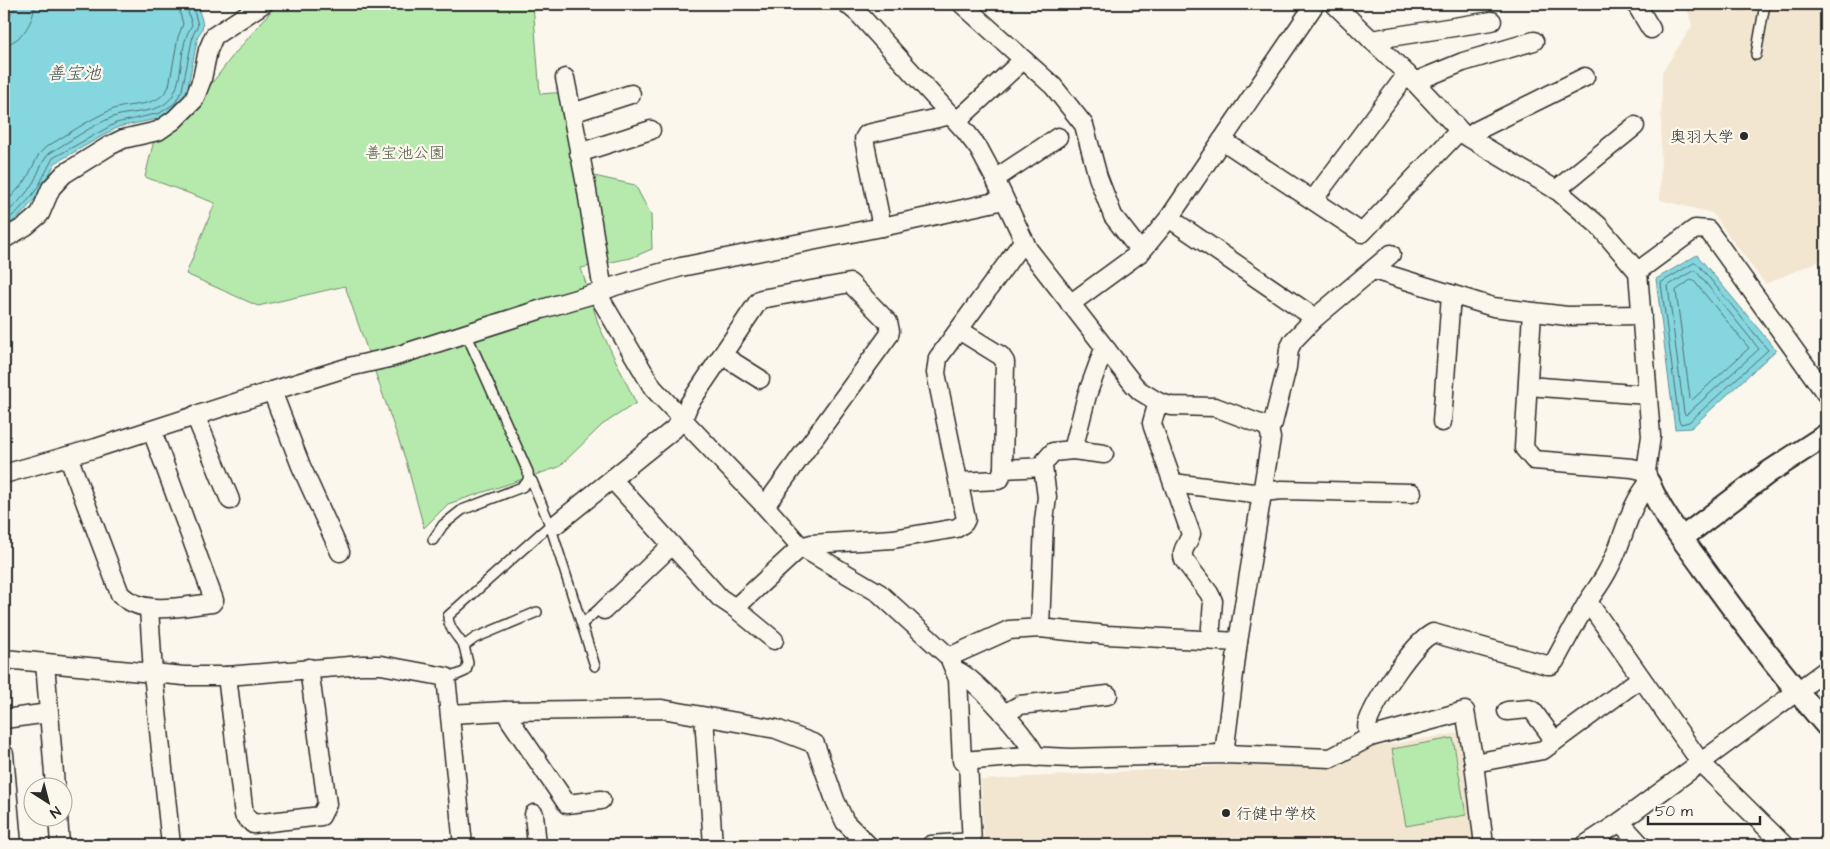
<svg xmlns="http://www.w3.org/2000/svg" width="1830" height="849" font-family="'Architects Daughter','Klee One',sans-serif">
  <style>
    .built { fill: #f3e6d1 }
    .green { fill: #b5eaac; stroke: #708a6c }
    .water { fill: #85d6de; stroke: #619296 }
    .lines { fill: none; stroke-linecap: round; stroke-linejoin: round }
    .shore { stroke: #4f6f73; stroke-width: 1 }
    .service-casing { stroke: #2b2b2b; stroke-width: 12 }
    .minor-casing { stroke: #2b2b2b; stroke-width: 21 }
    .tertiary-casing { stroke: #2b2b2b; stroke-width: 25 }
    .service { stroke: #fbf7ec; stroke-width: 9 }
    .minor { stroke: #fbf7ec; stroke-width: 18 }
    .tertiary { stroke: #fbf7ec; stroke-width: 21 }
    .poi-dot { fill: #2b2b2b; stroke: #fbf7ec; stroke-width: 2 }
    .labels { text-anchor: middle; stroke-width: 4.5; stroke-linejoin: round; paint-order: stroke }
    .poi-label { font-size: 16px; fill: #2b2b2b; stroke: #fbf7ec; text-anchor: end }
    .park-label { font-size: 16px; fill: #4e5b4b; stroke: #fbf7ec }
    .water-label { font-size: 18px; font-style: italic; fill: #425658; stroke: #fbf7ec }
  </style>
  <rect width="100%" height="100%" fill="#fbf7ec"/>
  <filter id="ink" filterUnits="userSpaceOnUse"><feTurbulence type="fractalNoise" baseFrequency=".02" numOctaves="2"/><feDisplacementMap in="SourceGraphic" scale="10" xChannelSelector="R" yChannelSelector="G"/><feConvolveMatrix kernelMatrix="1 2 1 2 8 2 1 2 1" color-interpolation-filters="sRGB"/></filter>
  <g filter="url(#ink)">
    <g class="built">
      <polygon points="1686,4 1826,4 1826,258 1765,284 1712,213 1660,200 1662,72 1692,26"/>
      <polygon points="1459,733 1474,845 984,845 981,780 1232,765 1336,767 1373,747"/>
    </g>
    <g class="green">
      <polygon points="283,4 533,4 540,94 567,92 594,176 635,185 651,215 652,249 631,258 581,268 599,326 636,403 602,425 559,467 448,504 424,528 406,461 345,286 258,306 186,274 215,203 145,177 155,136 191,111 231,58 273,9"/>
      <polygon points="1453,738 1466,815 1406,826 1392,749"/>
    </g>
    <g class="water">
      <path d="M16,4H206L199,11C203,22 205,27 198,36L187,91L179,106L162,118L118,127L55,163L42,189L34,200L20,216L4,228V28Z"/>
      <polygon points="1697,255 1776,350 1691,428 1675,429 1656,279"/>
    </g>
    <g class="lines">
      <g class="shore">
        <path d="M4,44C22,43 34,20 35,4"/>
        <path d="M4,205L26,180L39,154L46,147C67,135 88,120 111,110C130,102 159,109 169,86L178,37L183,24L180,13L182,4"/>
        <path d="M4,215C15,206 27,194 34,181C39,172 42,160 50,153C70,141 91,126 113,117C132,110 162,115 173,95C185,74 178,45 192,25L188,12L190,4"/>
        <polyline points="4,222 16,213 31,197 38,187 53,158 116,123 160,113 175,103 182,90 193,35 198,25 194,11 199,4"/>
        <polygon points="1694,263 1697,263 1768,350 1689,422 1681,424 1679,421 1661,283"/>
        <polygon points="1693,271 1696,271 1759,349 1686,415 1684,413 1668,286"/>
        <polygon points="1691,280 1694,281 1749,348 1692,400 1690,398 1676,291"/>
      </g>
      <g class="service-casing">
        <g id="service">
          <polyline points="1756,55 1765,4"/>
          <polyline points="529,479 532,481 550,525 595,666"/>
          <path d="M433,540L443,525L462,510L522,487C528,483 529,479 528,472L466,333"/>
          <polyline points="582,624 600,608 604,610"/>
          <path d="M464,646C458,637 448,628 448,616L550,525"/>
          <polyline points="446,677 457,675 466,671 468,663 464,646 475,638 537,612"/>
        </g>
      </g>
      <g class="minor-casing">
        <g id="minor">
          <polyline points="847,4 858,13 966,132 979,149 995,179 1028,249 1134,385 1140,391 1158,402 1171,406 1215,407 1263,425 1269,429 1271,438 1238,642 1224,754"/>
          <polyline points="962,4 1053,86 1084,125 1098,177 1113,216 1141,252"/>
          <path d="M1334,4L1407,74L1463,134L1558,191L1598,225L1638,272L1651,436L1646,471L1649,483C1627,508 1624,542 1608,570C1602,582 1594,592 1587,603C1576,622 1565,642 1555,661L1551,665H1547L1433,633C1413,643 1376,700 1368,722C1366,727 1368,732 1370,737"/>
          <polyline points="1636,4 1651,29"/>
          <polyline points="1371,40 1492,21"/>
          <polyline points="565,78 586,185 603,291"/>
          <polyline points="1414,82 1463,62 1534,41"/>
          <polyline points="572,113 631,94"/>
          <polyline points="957,121 1023,60"/>
          <polyline points="1470,138 1476,131 1585,77"/>
          <polyline points="1222,140 1362,233 1459,131"/>
          <polyline points="579,153 651,130"/>
          <polyline points="995,179 1058,137"/>
          <polyline points="1556,190 1635,126"/>
          <polyline points="1313,200 1407,74"/>
          <polyline points="1169,218 1315,318"/>
          <polyline points="882,227 864,139 867,134 951,115"/>
          <polyline points="4,239 26,226 40,214 51,188 64,174 109,146 123,139 158,131 174,120 194,100 202,79 208,50 214,36 263,4"/>
          <polyline points="1373,270 1493,307 1567,316 1642,315"/>
          <polyline points="1638,271 1695,229 1708,230 1826,394"/>
          <polyline points="597,293 653,388 765,506 801,547 879,593 949,657 958,679 962,761 1026,756 1071,758 1224,754 1331,758 1370,737 1465,711 1474,763 1484,845"/>
          <polyline points="1070,304 1141,252 1169,218 1315,4"/>
          <polyline points="1532,312 1524,448 1534,460 1632,468 1646,471"/>
          <polyline points="959,330 1001,356 1005,362 1003,469"/>
          <polyline points="722,355 760,379"/>
          <polyline points="1528,386 1647,395"/>
          <polyline points="272,391 301,466 340,552"/>
          <path d="M1158,402L1152,423L1153,427L1191,534C1188,545 1180,549 1184,560L1209,593L1213,601L1210,640"/>
          <polyline points="195,415 230,500"/>
          <polyline points="1442,422 1451,294"/>
          <polyline points="1269,429 1273,423 1287,367 1289,349 1293,341 1315,318 1391,254"/>
          <polyline points="1073,450 1087,395 1102,354 1107,350"/>
          <path d="M68,456L120,594C143,617 182,606 212,603L214,600L152,431"/>
          <polyline points="4,474 96,448 272,391 349,367 393,357 542,309 597,293 615,286 681,267 891,225 1004,200"/>
          <polyline points="612,479 720,598 735,608 801,547 811,544 893,539 957,528 964,523 966,519 936,373 938,358 1024,240"/>
          <polyline points="959,482 998,480 1000,479 1003,469 1043,467"/>
          <polyline points="1173,483 1253,493 1282,490 1412,493"/>
          <polyline points="555,525 674,429 683,419 689,404 758,302 761,299 850,283 888,322 890,331 889,335 765,506"/>
          <polyline points="1588,602 1701,763 1784,845"/>
          <polyline points="149,608 153,673 171,845"/>
          <polyline points="735,608 774,640"/>
          <polyline points="604,610 672,545"/>
          <polyline points="1040,628 1044,521 1047,497 1043,467 1045,461 1053,452 1073,450 1104,454"/>
          <polyline points="949,657 1009,630 1040,628 1107,635 1238,642"/>
          <polyline points="4,659 184,676 227,676 362,665 381,665 446,677 463,845"/>
          <polyline points="45,663 55,786"/>
          <path d="M955,670C972,674 1030,740 1036,757"/>
          <polyline points="227,676 244,815 253,824 321,816 327,804 309,668"/>
          <polyline points="505,711 510,720 567,804 601,800"/>
          <polyline points="1507,711 1529,709 1533,711 1555,741"/>
          <polyline points="450,714 505,711 662,709 776,729 815,744 835,800 845,822 868,845"/>
          <polyline points="1004,714 1020,705 1108,695"/>
          <polyline points="704,717 713,845"/>
          <polyline points="4,719 49,713"/>
          <polyline points="4,754 12,845"/>
          <polyline points="968,762 972,845"/>
          <polyline points="1474,763 1543,750 1641,678"/>
          <polyline points="534,814 537,845"/>
          <polyline points="58,816 60,845"/>
          <polyline points="1620,822 1641,845"/>
          <polyline points="931,845 971,842"/>
          <polyline points="1585,845 1620,822 1826,670"/>
        </g>
      </g>
      <g class="tertiary-casing">
        <g id="tertiary">
          <path d="M1649,483C1661,514 1685,542 1704,569C1743,623 1782,675 1826,725"/>
          <polyline points="1682,538 1769,472 1826,435"/>
        </g>
      </g>
      <use href="#service" class="service"/>
      <use href="#minor" class="minor"/>
      <use href="#tertiary" class="tertiary"/>
    </g>
  </g>
  <g class="poi-dot">
    <circle cx="1744" cy="136" r="5"/>
    <circle cx="1226" cy="813" r="5"/>
  </g>
  <g class="labels">
    <g class="poi-label">
      <text x="1734" y="142">奥羽大学</text>
      <text x="1236" y="819" text-anchor="start">行健中学校</text>
    </g>
    <g class="park-label">
      <text x="405" y="158">善宝池公園</text>
    </g>
    <g class="water-label">
      <text x="74" y="79">善宝池</text>
    </g>
  </g>
  <rect width="1830" height="849" fill="none" stroke="#fbf7ec" stroke-width="20"/>
  <rect x="10" y="10" width="1810" height="829" fill="none" stroke="#2b2b2b" stroke-width="2" filter="url(#ink)"/>
  <g transform="translate(48 802) rotate(144)"><circle r="24" fill="#fbf7ec" stroke="#a8a59f"/>
  <path d="M0-4L9 19L0 12L-9 19Z" fill="#2b2b2b"/>
  <text y="-8" font-size="14" font-weight="bold" text-anchor="middle" fill="#2b2b2b">N</text>
  </g>
  <path d="M1648 816v8h112v-8" fill="none" stroke="#2b2b2b" stroke-width="2.5"/>
  <text x="1655" y="816" font-size="15" fill="#2b2b2b" stroke="#fbf7ec" stroke-width="4" paint-order="stroke">50 m</text>
</svg>
